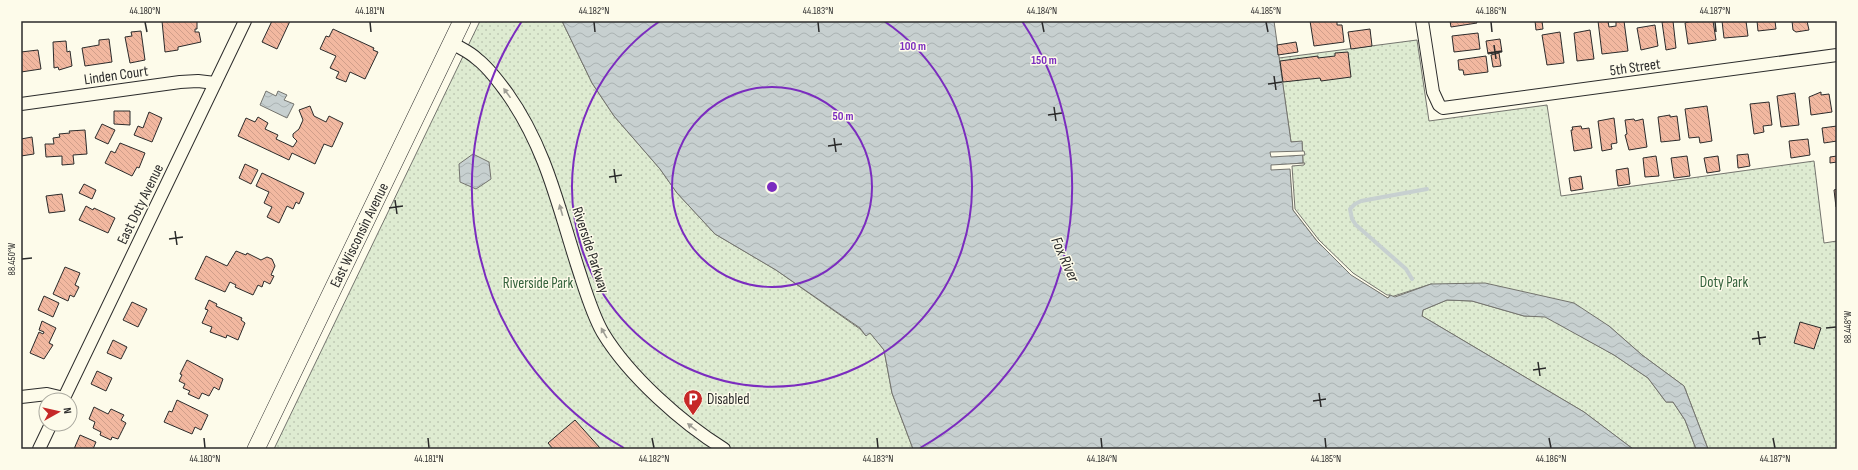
<svg xmlns="http://www.w3.org/2000/svg" width="1858" height="470" font-family="'Sofia Sans Condensed',sans-serif">
  <style>
    .park { fill: url(#park-dots); stroke: #74746e }
    .water { fill: url(#water-waves); stroke: #74746e }
    .pier { fill: #fdfbea; stroke: #74746e }
    .lines { fill: none; stroke-linecap: round; stroke-linejoin: round }
    .stream { stroke: #c7d0d0; stroke-width: 4 }
    .building { fill: url(#building-back-hatch); stroke: #2b2b2b }
    .street-casing { stroke: #2b2b2b; stroke-width: 14 }
    .secondary-casing { stroke: #2b2b2b; stroke-width: 18 }
    .street { stroke: #fdfbea; stroke-width: 12 }
    .secondary { stroke: #fdfbea; stroke-width: 17 }
    .oneway { fill: #9e9d94 }
    .ticks { fill: none; stroke: #2b2b2b; stroke-width: 1.5 }
    .ring { fill: none; stroke: #7b2cbf; stroke-width: 2 }
    .labels { text-anchor: middle; stroke-width: 3; stroke-linejoin: round; paint-order: stroke }
    .street-label { font-size: 15px; fill: #2b2b2b; stroke: #fdfbea }
    .park-label { font-size: 15px; fill: #34623c; stroke: #fdfbea }
    .poi-label { font-size: 15px; fill: #2b2b2b; stroke: #fdfbea; text-anchor: start }
    .water-label { font-size: 16px; font-style: italic; fill: #2b2b2b; stroke: #fdfbea }
    .centre { fill: #7b2cbf; stroke: #fdfbea; stroke-width: 2 }
    .ring-label { font-size: 12px; text-anchor: middle; font-weight: bold; fill: #7b2cbf; stroke: #fdfbea; stroke-width: 3; stroke-linejoin: round; paint-order: stroke }
    .neatline { fill: none; stroke: #2b2b2b; stroke-width: 1.5 }
    .ticks-label { font-size: 10px; text-anchor: middle; fill: #2b2b2b }
  </style>
  <defs>
    <pattern id="park-dots" width="8" height="8" patternUnits="userSpaceOnUse"><rect width="8" height="8" fill="#deebd1"/><path d="M2 2h.1M6 6h.1" fill="none" stroke="#bfcab4" stroke-width="1.8" stroke-linecap="round"/></pattern>
    <pattern id="water-waves" width="16" height="10" patternUnits="userSpaceOnUse"><rect width="16" height="10" fill="#c7d0d0"/><path d="M0 5q4-4 8 0t8 0" fill="none" stroke="#abb3b3"/></pattern>
    <pattern id="building-back-hatch" width="6" height="6" patternUnits="userSpaceOnUse"><rect width="6" height="6" fill="#f2b8a0"/><path d="M-1 5l2 2M0 0l6 6M5-1l2 2" fill="none" stroke="#d09e8a"/></pattern>
  </defs>
  <rect width="100%" height="100%" fill="#fdfbea"/>
  <g class="park">
    <polygon points="480,21 562,21 592,83 614,116 660,169 677,193 715,234 776,270 860,329 866,336 870,332 884,350 892,393 913,449 274,449"/>
    <polygon points="1417,40 1429,121 1547,105 1561,196 1814,161 1824,243 1837,241 1837,449 1708,449 1684,386 1642,355 1609,326 1431,284 1388,298 1351,275 1317,241 1293,210 1290,164 1303,163 1302,142 1291,142 1279,58"/>
    <polygon points="1447,300 1472,301 1524,316 1545,316 1614,355 1648,378 1666,402 1673,402 1685,420 1696,449 1633,449 1584,412 1422,316 1423,310"/>
  </g>
  <g class="water">
    <polygon points="562,21 1274,21 1291,142 1302,141 1303,163 1290,164 1293,210 1317,241 1351,274 1388,298 1390,295 1395,297 1431,284 1485,283 1574,303 1609,326 1642,355 1684,386 1708,449 1696,449 1685,420 1673,402 1666,402 1648,378 1614,355 1545,317 1524,316 1472,301 1447,300 1423,310 1422,316 1584,412 1633,449 913,449 892,393 884,350 870,333 866,336 860,328 776,270 715,234 677,193 660,169 614,116 592,83"/>
    <polygon points="266,91 276,96 278,91 287,95 284,100 294,104 287,118 260,105"/>
    <polygon points="473,154 489,162 491,179 476,189 460,182 459,164"/>
  </g>
  <g class="pier">
    <polygon points="1304,151 1305,155 1271,157 1270,152"/>
    <polygon points="1305,163 1304,165 1292,166 1295,209 1319,240 1353,273 1387,295 1390,295 1388,298 1351,275 1317,241 1293,210 1290,169 1271,170 1271,165"/>
  </g>
  <g class="lines">
    <polyline class="stream" points="1412,279 1406,269 1356,225 1352,219 1350,209 1355,204 1361,201 1427,189"/>
  </g>
  <g class="building">
    <polygon points="162,21 197,21 197,29 195,29 195,32 199,32 201,42 178,47 178,50 165,52"/>
    <polygon points="272,21 290,21 277,49 262,42"/>
    <polygon points="1310,21 1337,21 1337,25 1342,25 1344,42 1314,46"/>
    <polygon points="1450,21 1476,21 1477,23 1451,27"/>
    <polygon points="1535,21 1542,21 1543,29 1536,30"/>
    <polygon points="1598,21 1608,21 1609,27 1616,26 1616,21 1624,21 1628,51 1602,54"/>
    <polygon points="1673,21 1676,48 1666,50 1662,22"/>
    <polygon points="1692,21 1713,21 1716,40 1688,44 1685,23"/>
    <polygon points="1722,21 1746,21 1748,36 1724,38"/>
    <polygon points="1757,21 1775,21 1776,29 1758,31"/>
    <polygon points="1792,21 1807,21 1809,30 1796,32 1793,30"/>
    <polygon points="1655,25 1658,46 1641,50 1637,28"/>
    <polygon points="333,29 374,48 373,50 378,52 365,79 350,72 346,82 336,78 339,72 330,68 336,56 320,49 326,36 329,37"/>
    <polygon points="1370,29 1372,46 1351,49 1348,32"/>
    <polygon points="1590,30 1594,59 1577,61 1574,33"/>
    <polygon points="141,31 145,60 130,63 125,37 132,36 131,32"/>
    <polygon points="1560,32 1564,63 1547,65 1542,35"/>
    <polygon points="1478,33 1480,49 1454,52 1452,36"/>
    <polygon points="109,39 112,62 85,66 82,48 99,45 99,40"/>
    <polygon points="1500,39 1502,52 1488,54 1486,41"/>
    <polygon points="66,41 67,52 70,51 72,66 59,70 58,67 54,68 53,42"/>
    <polygon points="1296,42 1298,52 1278,55 1277,45"/>
    <polygon points="38,50 41,69 21,72 21,52"/>
    <polygon points="1348,52 1351,77 1321,81 1320,78 1283,82 1280,61 1318,56 1318,58 1335,56 1335,53"/>
    <polygon points="1499,53 1501,66 1493,67 1491,55"/>
    <polygon points="1486,56 1488,72 1464,75 1463,70 1459,70 1458,60"/>
    <polygon points="1821,92 1821,95 1829,94 1832,112 1811,115 1809,97"/>
    <polygon points="1795,93 1799,125 1781,127 1777,96"/>
    <polygon points="1769,102 1772,125 1763,126 1764,132 1754,134 1750,104"/>
    <polygon points="310,106 314,116 326,122 329,116 343,123 332,147 324,144 315,164 292,153 289,160 238,136 246,118 255,122 258,117 268,123 265,129 278,135 276,139 293,147 297,141 293,137 293,134 299,129 303,120 299,110"/>
    <polygon points="1707,106 1712,141 1700,143 1699,137 1689,138 1685,109"/>
    <polygon points="114,111 130,111 130,125 114,124"/>
    <polygon points="149,112 162,118 152,142 134,135 138,126 143,128"/>
    <polygon points="1670,115 1670,117 1677,116 1680,140 1661,142 1658,117"/>
    <polygon points="1614,118 1617,143 1611,144 1612,149 1602,151 1598,121"/>
    <polygon points="1634,119 1635,121 1643,119 1647,147 1629,150 1625,135 1627,134 1625,120"/>
    <polygon points="102,124 115,130 108,144 95,138"/>
    <polygon points="1581,126 1582,129 1589,128 1592,148 1574,151 1571,130 1573,130 1572,127"/>
    <polygon points="1837,126 1837,141 1824,143 1822,128"/>
    <polygon points="85,130 87,154 73,155 74,164 62,165 62,156 46,157 45,144 54,144 53,138 60,137 59,134 70,133 69,131"/>
    <polygon points="32,137 34,154 21,156 21,139"/>
    <polygon points="1808,139 1810,155 1791,158 1789,141"/>
    <polygon points="120,143 145,153 139,168 137,167 132,176 105,163 111,151 115,153"/>
    <polygon points="1748,154 1750,166 1738,168 1737,155"/>
    <polygon points="1656,156 1659,176 1645,177 1643,158"/>
    <polygon points="1687,156 1690,176 1674,178 1671,158"/>
    <polygon points="1718,156 1720,171 1707,173 1704,158"/>
    <polygon points="1837,156 1837,162 1830,163 1830,157"/>
    <polygon points="245,164 258,170 251,184 239,178"/>
    <polygon points="1628,168 1630,184 1618,186 1616,170"/>
    <polygon points="262,173 304,193 299,204 296,202 293,209 287,206 279,223 267,217 272,207 264,203 269,192 256,186"/>
    <polygon points="1581,176 1583,189 1571,191 1569,178"/>
    <polygon points="84,184 96,190 92,199 79,193"/>
    <polygon points="1837,189 1837,207 1836,207 1834,190"/>
    <polygon points="62,194 65,211 49,213 46,196"/>
    <polygon points="86,206 93,210 94,208 115,218 108,233 79,220"/>
    <polygon points="236,251 246,255 247,253 261,260 267,257 272,259 275,266 271,275 274,276 270,284 264,281 262,287 258,285 253,295 235,287 236,285 230,282 225,292 195,279 206,256 227,266"/>
    <polygon points="65,267 80,273 75,285 79,287 74,297 70,295 68,301 53,294"/>
    <polygon points="44,296 59,303 53,317 38,310"/>
    <polygon points="209,300 217,304 216,306 242,318 241,320 245,323 238,340 227,335 226,338 210,332 212,327 202,323 208,310 205,309"/>
    <polygon points="132,302 147,309 138,327 123,320"/>
    <polygon points="42,321 56,328 49,343 53,345 44,359 30,353 39,332 43,334 44,332 39,330"/>
    <polygon points="1800,322 1821,328 1814,349 1794,343"/>
    <polygon points="113,340 127,347 121,359 107,353"/>
    <polygon points="187,360 223,379 219,390 214,387 209,396 202,393 199,399 188,394 190,391 183,388 185,384 179,381 182,375 180,374"/>
    <polygon points="97,371 112,378 106,391 91,384"/>
    <polygon points="177,400 208,415 201,430 195,427 192,434 164,422 169,411 172,412"/>
    <polygon points="94,407 108,414 111,409 124,415 121,420 126,423 118,439 112,437 111,440 100,435 101,432 93,428 95,422 89,419"/>
    <polygon points="575,420 600,448 601,449 553,449 548,443"/>
    <polygon points="80,435 96,442 93,449 74,449"/>
  </g>
  <g class="lines">
    <g class="street-casing">
      <g id="street">
        <polyline points="1422,21 1433,92 1439,105 1443,108 1837,55"/>
        <path d="M452,43C460,48 470,52 477,59C489,68 498,81 507,93C546,148 558,206 578,268C585,289 592,314 603,333C629,376 682,423 724,449"/>
        <polyline points="21,104 180,82 198,81 215,83"/>
        <polyline points="21,397 47,394 64,398"/>
        <polyline points="63,400 245,21"/>
        <polyline points="39,449 51,424"/>
      </g>
    </g>
    <g class="secondary-casing">
      <polyline id="secondary" points="256,449 462,21"/>
    </g>
    <use href="#street" class="street"/>
    <use href="#secondary" class="secondary"/>
  </g>
  <defs><path id="oneway-solid" d="M-6-.8H1V-3.2L6.5 0L1 3.2V.8H-6Z"/></defs>
  <g class="oneway">
    <use href="#oneway-solid" transform="translate(507 93) rotate(-126)"/>
    <use href="#oneway-solid" transform="translate(561 210) rotate(-106)"/>
    <use href="#oneway-solid" transform="translate(604 333) rotate(-120)"/>
    <use href="#oneway-solid" transform="translate(692 427) rotate(-142)"/>
  </g>
  <path class="ticks" d="M145,22L147,32M370,22L371,32M594,22L595,32M818,22L819,32M1042,22L1044,32M1266,22L1268,32M1491,22L1492,32M1715,22L1716,32M1494,45L1496,59M1488,53L1502,51M1274,76L1276,90M1268,84L1282,82M1054,107L1056,121M1048,115L1062,113M834,138L836,152M828,146L842,144M614,169L616,183M609,177L622,175M395,200L397,214M389,208L403,206M175,231L177,245M169,239L183,237M22,259L32,258M1826,328L1836,327M1758,331L1760,345M1752,339L1766,337M1538,362L1540,376M1533,370L1546,368M1319,393L1321,407M1313,401L1326,399M204,438L205,448M428,438L429,448M652,438L654,448M877,438L878,448M1101,438L1102,448M1325,438L1326,448M1549,438L1551,448M1773,438L1775,448"/>
  <g class="ring">
    <circle cx="772" cy="187" r="100"/>
    <path d="M884 21A200 200 0 1 1 660 21"/>
    <path d="M624 448A300 300 0 0 1 522 21M1022 21A300 300 0 0 1 920 448"/>
  </g>
  <defs>
    <g id="parking-pin" transform="scale(1)"><path d="M0 17L-7.5 6A9.5 9.5 0 1 1 7.5 6Z" fill="#c62828" stroke="#fdfbea"/><path d="M-3.5-5.5H1a3.5 3.5 0 0 1 0 7H-1V5.5H-3.5ZM-1-3.4V-.6H.8a1.4 1.4 0 0 0 0-2.8Z" fill="#fff"/></g>
  </defs>
  <g fill-rule="evenodd">
    <use href="#parking-pin" x="693" y="399"/>
  </g>
  <g class="labels">
    <g class="street-label">
      <text transform="translate(1635 67) rotate(-8)" y="5">5th Street</text>
      <text transform="translate(116 75) rotate(-8)" y="5">Linden Court</text>
      <text transform="translate(140 204) rotate(-64)" y="5">East Doty Avenue</text>
      <text transform="translate(359 235) rotate(-64)" y="5">East Wisconsin Avenue</text>
      <text transform="translate(591 250) rotate(72)" y="5">Riverside Parkway</text>
    </g>
    <g class="park-label">
      <text x="1724" y="287">Doty Park</text>
      <text x="538" y="288">Riverside Park</text>
    </g>
    <g class="poi-label">
      <text x="707" y="404">Disabled</text>
    </g>
    <g class="water-label">
      <text transform="translate(1066 259) rotate(66)" y="6">Fox River</text>
    </g>
  </g>
  <circle cx="772" cy="187" r="6" class="centre"/>
  <g class="ring-label">
    <text x="913" y="50">100 m</text>
    <text x="1044" y="64">150 m</text>
    <text x="843" y="120">50 m</text>
  </g>
  <rect width="1858" height="470" fill="none" stroke="#fdfbea" stroke-width="44"/>
  <g transform="translate(58 412) rotate(82)"><circle r="19" fill="#fdfbea" stroke="#a9a89e"/>
  <path d="M0-3L7 15L0 10L-7 15Z" fill="#c62828"/>
  <text y="-6" font-size="11" font-weight="bold" text-anchor="middle" fill="#2b2b2b">N</text>
  </g>
  <rect x="22" y="22" width="1814" height="426" class="neatline"/>
  <g class="ticks-label">
    <text x="145" y="14">44.180°N</text>
    <text x="370" y="14">44.181°N</text>
    <text x="594" y="14">44.182°N</text>
    <text x="818" y="14">44.183°N</text>
    <text x="1042" y="14">44.184°N</text>
    <text x="1266" y="14">44.185°N</text>
    <text x="1491" y="14">44.186°N</text>
    <text x="1715" y="14">44.187°N</text>
    <text transform="translate(11 259) rotate(-90)" y="4">88.450°W</text>
    <text transform="translate(1847 327) rotate(-90)" y="4">88.448°W</text>
    <text x="205" y="462">44.180°N</text>
    <text x="429" y="462">44.181°N</text>
    <text x="654" y="462">44.182°N</text>
    <text x="878" y="462">44.183°N</text>
    <text x="1102" y="462">44.184°N</text>
    <text x="1326" y="462">44.185°N</text>
    <text x="1551" y="462">44.186°N</text>
    <text x="1775" y="462">44.187°N</text>
  </g>
</svg>
